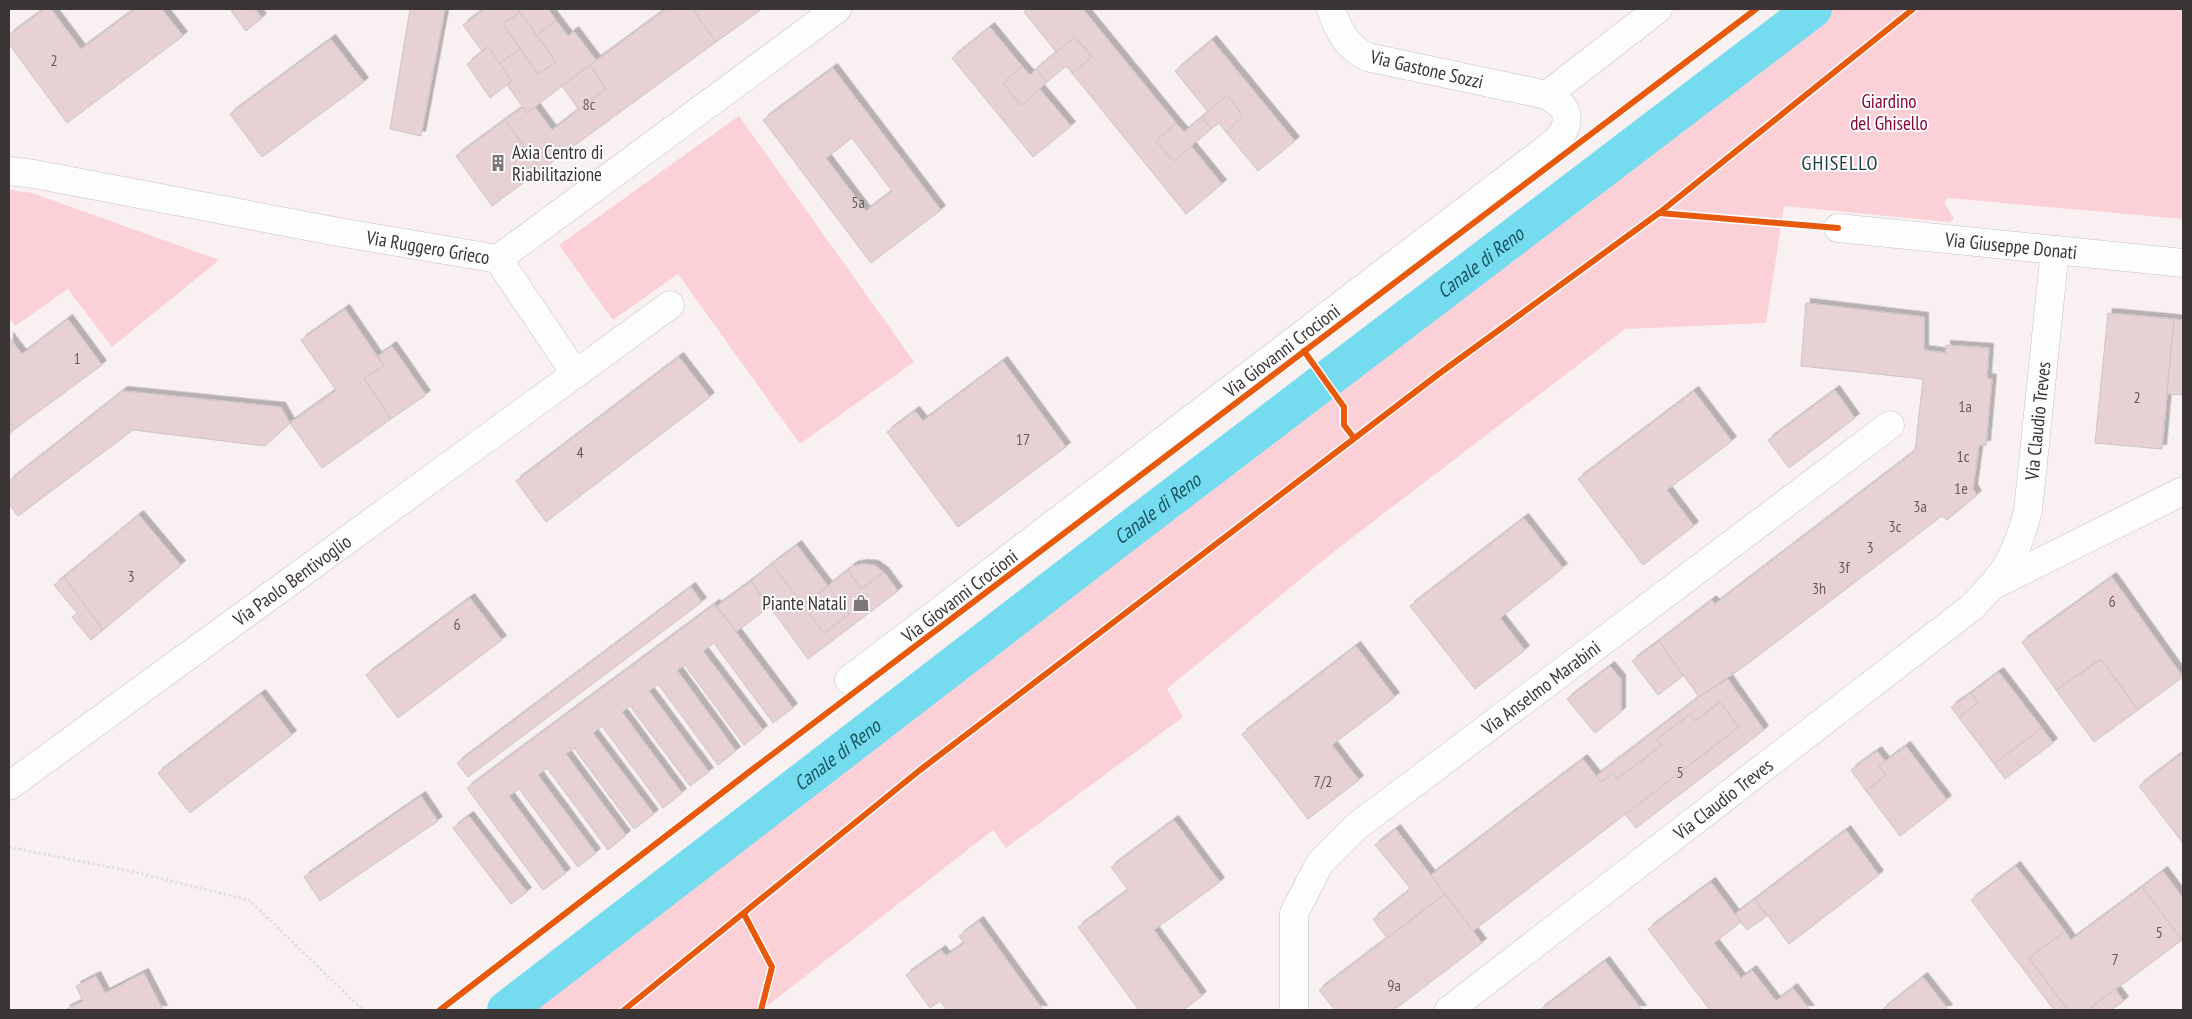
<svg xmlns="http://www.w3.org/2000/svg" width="2192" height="1019" font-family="'PT Sans Narrow',sans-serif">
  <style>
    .green { fill: #fcd0d7 }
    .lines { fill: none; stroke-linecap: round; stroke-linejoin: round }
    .canal { stroke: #75dcf0; stroke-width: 38 }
    .building { fill: #e8d1d5; stroke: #ccc5c6; fill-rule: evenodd; filter: url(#shadow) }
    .minor-casing { stroke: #c7c0c2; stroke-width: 29 }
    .path { stroke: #e1dfdf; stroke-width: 3; stroke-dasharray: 2.5 2.5; stroke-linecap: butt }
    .minor { stroke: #fefdfd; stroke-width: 28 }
    .cycleway-casing { stroke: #fefefe; stroke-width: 9 }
    .cycleway { stroke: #e8590c; stroke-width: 6 }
    .labels { text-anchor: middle; stroke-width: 4; stroke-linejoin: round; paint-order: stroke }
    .number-label { font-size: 16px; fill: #675c5e }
    .street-label { font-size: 19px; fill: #3c3536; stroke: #fefefe }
    .park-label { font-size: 19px; fill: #870537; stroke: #fefefe }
    .poi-label { font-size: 19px; fill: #3c3536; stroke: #fefefe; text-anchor: start }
    .neighbourhood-label { font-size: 20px; letter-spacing: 1px; fill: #1a3b42; stroke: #fefefe }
    .water-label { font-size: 20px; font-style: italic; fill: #185560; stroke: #fefefe }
  </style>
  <defs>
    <filter id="shadow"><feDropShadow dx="4.5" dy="-4.5" stdDeviation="0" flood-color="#0004"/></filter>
  </defs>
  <rect width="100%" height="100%" fill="#f9f0f2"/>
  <g class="green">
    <polygon points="1826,9 2183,9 2183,219 1948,198 1944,202 1954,219 1949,222 1784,206 1766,323 1625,329 1336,550 1167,689 1183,717 1006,848 993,830 762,1010 530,1010"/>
    <polygon points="739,116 914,362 800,444 678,274 613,320 559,245"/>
    <polygon points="9,190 32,193 219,260 112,347 68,289 15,326 9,318"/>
  </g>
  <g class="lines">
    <path class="canal" id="s1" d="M506,1010L1112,543L1813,9"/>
  </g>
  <g class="building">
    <polygon points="44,9 51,9 81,49 135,9 162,9 183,36 67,123 9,44 9,35"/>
    <polygon points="234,9 255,9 262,18 246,31 231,11"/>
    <polygon points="410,9 445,9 421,136 390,129"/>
    <polygon points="484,9 548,9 556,20 537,35 520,12 503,24 520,49 499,64 488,47 482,51 463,25"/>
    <polygon points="666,9 697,9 694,11 716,42 541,170 505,120 523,107 527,113 535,107 552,130 606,89 590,65"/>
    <polygon points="697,9 762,9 716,42 694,11"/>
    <polygon points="1028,9 1083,9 1176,123 1156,141 1174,161 1191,146 1222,184 1186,214 1072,73 1092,57 1075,37 1057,53 1024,12"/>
    <polygon points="520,12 556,62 538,74 503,24"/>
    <polygon points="556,20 568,36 574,31 596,60 527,113 507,85 512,81 499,64 520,49 538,74 556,62 537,35"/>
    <polygon points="990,27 1022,66 1003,83 1021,106 1039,88 1071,126 1033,157 952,58"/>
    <polygon points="1075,37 1092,57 1072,73 1066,66 1047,82 1036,69"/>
    <polygon points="331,39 364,82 262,157 230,114"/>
    <polygon points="1212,40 1295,141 1258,171 1226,132 1243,116 1227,95 1208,112 1175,71"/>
    <polygon points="488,47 512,81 490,98 467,64"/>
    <polygon points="590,65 606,89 579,110 562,86"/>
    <polygon points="1022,66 1030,75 1036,69 1047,82 1021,106 1003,83"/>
    <path d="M833,68L941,210L871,263L763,120ZM852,138L892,191L866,211L826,158Z"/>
    <polygon points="1227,95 1243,116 1226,132 1219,123 1211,129 1202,117"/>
    <polygon points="1202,117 1211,129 1174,161 1156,141 1176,123 1184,132"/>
    <polygon points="505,120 541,170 492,206 456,156"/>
    <polygon points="1806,303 1924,317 1924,350 1946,353 1946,345 1989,348 1987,378 1992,379 1986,445 1979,445 1973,489 1977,495 1947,520 1942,516 1746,665 1699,697 1659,641 1712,600 1715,604 1915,451 1923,379 1801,366"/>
    <polygon points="345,309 384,366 364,378 391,419 322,468 290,423 336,390 301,340"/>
    <polygon points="2108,313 2174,319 2162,449 2095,443"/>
    <polygon points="68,319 102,365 15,429 9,420 9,337 22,354"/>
    <polygon points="2174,319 2183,320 2183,395 2167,394"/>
    <polygon points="392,346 426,395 391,419 364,378 384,366 378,356"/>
    <polygon points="679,357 710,397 546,522 516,481"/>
    <polygon points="1003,361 1066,447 958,527 887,432 915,411 923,421"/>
    <polygon points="1835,390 1855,418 1789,468 1768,440"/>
    <polygon points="123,391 281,407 290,423 265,446 133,430 18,516 9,504 9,481"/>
    <polygon points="1694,391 1732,441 1667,490 1694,526 1643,565 1578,479"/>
    <polygon points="9,420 15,429 9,434"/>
    <polygon points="139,515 181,565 103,630 64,577"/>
    <polygon points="1524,518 1563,568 1500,618 1525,650 1475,689 1410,606"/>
    <polygon points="797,545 828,586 803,606 772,564"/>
    <polygon points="772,564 824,633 849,614 828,586 848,570 861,589 884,572 898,591 808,659 751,581"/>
    <polygon points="863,564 874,565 884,572 861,589 848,570 853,566"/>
    <polygon points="64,577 103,630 91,640 72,617 77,613 54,585"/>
    <polygon points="2112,577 2183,677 2138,710 2101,659 2056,690 2022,642"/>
    <polygon points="751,581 769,607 736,632 717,606"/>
    <polygon points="828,586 849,614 824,633 803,606"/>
    <polygon points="691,587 702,602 468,777 457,763"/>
    <polygon points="470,598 502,640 398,718 366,675"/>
    <polygon points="715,604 793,708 773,723 714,643 703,651 763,730 744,745 685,665 677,670 736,751 718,765 658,684 649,691 709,772 690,786 630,706 622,712 682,793 663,808 602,726 593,733 654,814 634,829 574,748 566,754 626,835 608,850 547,768 538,775 596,853 578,867 519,789 509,796 566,873 543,890 467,788"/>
    <polygon points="1659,641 1683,676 1658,695 1632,661"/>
    <polygon points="1356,646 1395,697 1332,745 1359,780 1308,819 1242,734"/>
    <polygon points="2101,659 2138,710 2094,742 2056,690"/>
    <polygon points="1610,666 1621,679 1621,712 1595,733 1567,699"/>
    <polygon points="1999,672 2042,728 1994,764 1959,718 1978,702 1971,693"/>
    <polygon points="1728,679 1764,730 1636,828 1625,814 1739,727 1720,702 1695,721 1690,714 1657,739 1662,745 1617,779 1613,773 1601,782 1596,776 1699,697"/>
    <polygon points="1971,693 1978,702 1959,718 1951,707"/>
    <polygon points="261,694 292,735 190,813 158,773"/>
    <polygon points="1720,702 1739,727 1473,931 1431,875 1583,759 1601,782 1613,773 1617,779 1662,745 1657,739 1690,714 1695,721"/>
    <polygon points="2042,728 2053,743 2005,779 1994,764"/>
    <polygon points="1906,746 1947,800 1900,836 1866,791 1886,775 1879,766"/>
    <polygon points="1877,751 1885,761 1879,766 1886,775 1866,791 1851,770"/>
    <polygon points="2182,753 2183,755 2183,843 2139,786"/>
    <polygon points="421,796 438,821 320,901 304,877"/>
    <polygon points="469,816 527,892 511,904 453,828"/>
    <polygon points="1174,820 1220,882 1154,930 1202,996 1183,1010 1139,1010 1078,927 1128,890 1111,867"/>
    <polygon points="1396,829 1445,894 1387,938 1373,919 1411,889 1375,845"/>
    <polygon points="1846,830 1879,875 1789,944 1755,899"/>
    <polygon points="2016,866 2065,931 2029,958 2068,1010 2054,1010 1971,900"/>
    <polygon points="2163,871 2183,898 2183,939 2182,940 2142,887"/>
    <polygon points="1711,882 1741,922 1714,943 1741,978 1752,970 1776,1001 1793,988 1810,1010 1710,1010 1648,929"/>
    <polygon points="2142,887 2182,940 2088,1010 2068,1010 2029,958 2065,931 2071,940"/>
    <polygon points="1445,894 1482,943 1394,1010 1335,1010 1319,990"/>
    <polygon points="1755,899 1767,916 1747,930 1735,914"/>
    <polygon points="979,921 1043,1010 947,1010 940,1001 930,1008 906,975 941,950 946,956 964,943 959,936"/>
    <polygon points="1605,961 1642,1010 1540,1010"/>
    <polygon points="144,973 163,1010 65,1010 83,1001 76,986 96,976 105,993"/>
    <polygon points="1923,977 1948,1009 1946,1010 1882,1010"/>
    <polygon points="2115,989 2124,1001 2111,1010 2088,1010"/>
  </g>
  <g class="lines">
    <g class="minor-casing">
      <g id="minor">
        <polyline points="1547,95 1658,9"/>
        <path id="s2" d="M9,171L34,174L333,231L498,259L837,9"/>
        <path id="s3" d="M1838,228L2183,263"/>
        <polyline points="498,259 575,373"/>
        <polyline points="1996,584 2183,491"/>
        <path id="s4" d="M849,680L1554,143C1563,135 1572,120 1563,107C1559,103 1552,99 1547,95L1367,57C1346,46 1338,30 1331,9"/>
        <path id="s5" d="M9,786L670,305"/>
        <path id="s6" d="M1294,1010V913L1320,863L1357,826L1890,425"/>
        <path id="s7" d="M1449,1010L1972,607C2006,573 2016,556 2028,511L2055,250"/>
      </g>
    </g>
    <polyline class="path" points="9,847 134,872 249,900 363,1010"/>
    <use href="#minor" class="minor"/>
    <g class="cycleway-casing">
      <g id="cycleway">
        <polyline points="1659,213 1838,228"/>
        <polyline points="1304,351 1344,407 1344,425 1354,438"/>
        <polyline points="744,914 772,967 761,1010"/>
        <polyline points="440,1010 753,769 1756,9"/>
        <polyline points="624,1010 920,770 1440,373 1659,213 1913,9"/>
      </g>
    </g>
    <use href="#cycleway" class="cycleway"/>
  </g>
  <defs>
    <g id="building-bare" transform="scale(1.35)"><path d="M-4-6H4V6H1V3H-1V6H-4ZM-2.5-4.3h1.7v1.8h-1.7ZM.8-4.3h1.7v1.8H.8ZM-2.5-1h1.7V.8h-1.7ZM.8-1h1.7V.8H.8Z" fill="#7e7678" stroke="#fefefe" stroke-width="2.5" paint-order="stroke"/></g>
    <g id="shop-bare" transform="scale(1.35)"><path d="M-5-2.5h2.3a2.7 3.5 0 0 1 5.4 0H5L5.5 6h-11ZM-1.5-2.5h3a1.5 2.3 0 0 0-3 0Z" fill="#7e7678" stroke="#fefefe" stroke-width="2.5" paint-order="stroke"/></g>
  </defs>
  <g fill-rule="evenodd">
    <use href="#building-bare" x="498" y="163"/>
    <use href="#shop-bare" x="861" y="603"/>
  </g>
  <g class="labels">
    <g class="number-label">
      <text x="54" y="66">2</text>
      <text x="589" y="110">8c</text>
      <text x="858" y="208">5a</text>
      <text x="77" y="364">1</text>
      <text x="2137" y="403">2</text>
      <text x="1965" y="412">1a</text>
      <text x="1023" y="445">17</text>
      <text x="580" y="458">4</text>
      <text x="1963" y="462">1c</text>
      <text x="1961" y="494">1e</text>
      <text x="1920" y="512">3a</text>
      <text x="1895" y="532">3c</text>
      <text x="1870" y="553">3</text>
      <text x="1844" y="573">3f</text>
      <text x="131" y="582">3</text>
      <text x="1819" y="594">3h</text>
      <text x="2112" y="607">6</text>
      <text x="457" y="630">6</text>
      <text x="1680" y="778">5</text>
      <text x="1323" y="787">7/2</text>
      <text x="2159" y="938">5</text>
      <text x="2115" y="965">7</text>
      <text x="1394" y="991">9a</text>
    </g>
    <g class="street-label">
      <text transform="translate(1427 69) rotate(13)" y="7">Via Gastone Sozzi</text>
      <text dy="7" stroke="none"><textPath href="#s3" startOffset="174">Via Giuseppe Donati</textPath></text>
      <text dy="7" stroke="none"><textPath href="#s2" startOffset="426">Via Ruggero Grieco</textPath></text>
      <text dy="7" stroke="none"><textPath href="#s4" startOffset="544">Via Giovanni Crocioni</textPath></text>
      <text dy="7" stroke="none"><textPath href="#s7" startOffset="864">Via Claudio Treves</textPath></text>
      <text dy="7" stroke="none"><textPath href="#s5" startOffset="350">Via Paolo Bentivoglio</textPath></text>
      <text dy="7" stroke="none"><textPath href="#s4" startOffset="139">Via Giovanni Crocioni</textPath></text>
      <text dy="7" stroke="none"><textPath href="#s6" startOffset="436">Via Anselmo Marabini</textPath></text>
      <text dy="7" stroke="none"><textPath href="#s7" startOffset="346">Via Claudio Treves</textPath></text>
    </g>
    <g class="park-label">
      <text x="1889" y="108">Giardino<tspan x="1889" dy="22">del Ghisello</tspan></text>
    </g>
    <g class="poi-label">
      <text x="512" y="159">Axia Centro di<tspan x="512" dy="22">Riabilitazione</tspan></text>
      <text x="847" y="610" text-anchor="end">Piante Natali</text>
    </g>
    <g class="neighbourhood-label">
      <text x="1840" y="170">GHISELLO</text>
    </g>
    <g class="water-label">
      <text dy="7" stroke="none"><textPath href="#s1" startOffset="1228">Canale di Reno</textPath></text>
      <text dy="7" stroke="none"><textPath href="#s1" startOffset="822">Canale di Reno</textPath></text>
      <text dy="7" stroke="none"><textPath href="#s1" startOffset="418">Canale di Reno</textPath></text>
    </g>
  </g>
  <rect width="2192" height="1019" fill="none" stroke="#3c3536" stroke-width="20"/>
</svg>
